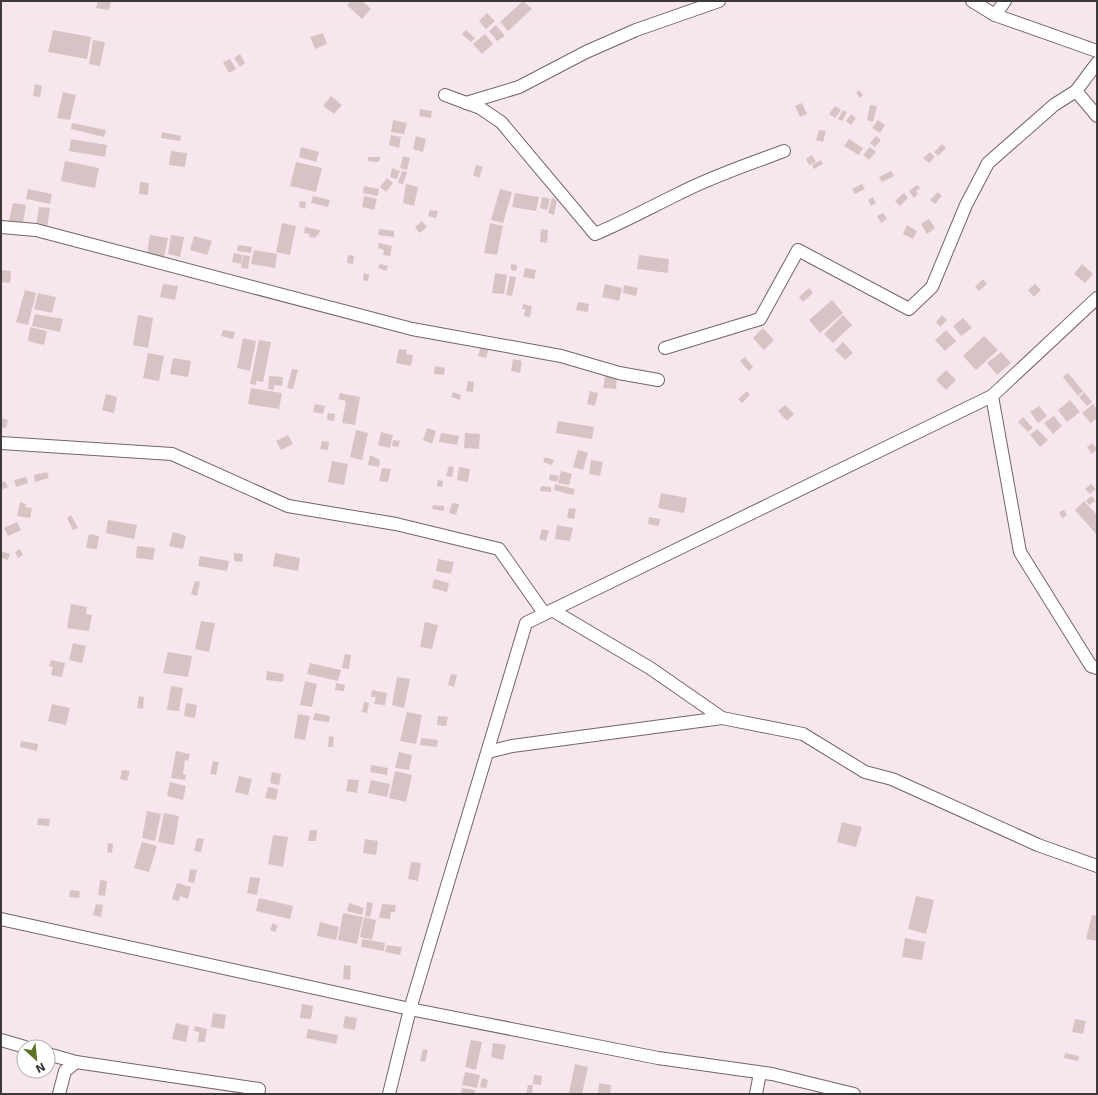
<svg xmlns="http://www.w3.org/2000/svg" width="1098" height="1095" font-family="'DejaVu Sans',sans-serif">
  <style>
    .building { fill: #d6c4c4 }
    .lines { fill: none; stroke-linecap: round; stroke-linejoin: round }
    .minor-casing { stroke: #73646b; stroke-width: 14 }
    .minor { stroke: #fff; stroke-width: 12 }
  </style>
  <rect width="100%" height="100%" fill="#f7e6ee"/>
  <g class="building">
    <polygon points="98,1 111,1 109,10 96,8"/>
    <polygon points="351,1 362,1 371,9 362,19 347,5"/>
    <polygon points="523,1 532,9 508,31 500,22"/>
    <polygon points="487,13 495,21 486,29 479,21"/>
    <polygon points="496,25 505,36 497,41 489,31"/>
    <polygon points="53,30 91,37 87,59 48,52"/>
    <polygon points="466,30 475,38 471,42 462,34"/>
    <polygon points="323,33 327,44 315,49 310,37"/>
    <polygon points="485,34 493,44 482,54 473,44"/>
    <polygon points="93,40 105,42 100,66 89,64"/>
    <polygon points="240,54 245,63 240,67 234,58"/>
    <polygon points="230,59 236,69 229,73 223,62"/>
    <polygon points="35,84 42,86 40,97 33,96"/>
    <polygon points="859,90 863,95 860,98 856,93"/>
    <polygon points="63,92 76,95 70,120 57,118"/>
    <polygon points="331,96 342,105 334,114 323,106"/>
    <polygon points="802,103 807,114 800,117 795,106"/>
    <polygon points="870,105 877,106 873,122 867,120"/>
    <polygon points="835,106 841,110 835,118 829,114"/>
    <polygon points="420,109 432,111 431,118 419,116"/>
    <polygon points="843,110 847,112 842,121 838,119"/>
    <polygon points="851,114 856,118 851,125 846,121"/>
    <polygon points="393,120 407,123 404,134 391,132"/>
    <polygon points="878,120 885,125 880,133 872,128"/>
    <polygon points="72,123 106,130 104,137 71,129"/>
    <polygon points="819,130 826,131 823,142 816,140"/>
    <polygon points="162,132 181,136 180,141 161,138"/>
    <polygon points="391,135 401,137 399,148 389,145"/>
    <polygon points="416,136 426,139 423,152 413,149"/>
    <polygon points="876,136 881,140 875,147 870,143"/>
    <polygon points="71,139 107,145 105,157 69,151"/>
    <polygon points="849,139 863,148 859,155 844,146"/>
    <polygon points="942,144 946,148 938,156 934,152"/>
    <polygon points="301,147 319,152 316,162 299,157"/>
    <polygon points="870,147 876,152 869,160 863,155"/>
    <polygon points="171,151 187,153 185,167 169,165"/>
    <polygon points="930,152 935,157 929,163 923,158"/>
    <polygon points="812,155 816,162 809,165 806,159"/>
    <polygon points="403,156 410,158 407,170 400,168"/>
    <polygon points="368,157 380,157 379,162 368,161"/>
    <polygon points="821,160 823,164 814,169 812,165"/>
    <polygon points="65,161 99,168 95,188 61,181"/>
    <polygon points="296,162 322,168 316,192 290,186"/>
    <polygon points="476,165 483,167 479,178 473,175"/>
    <polygon points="392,168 400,171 397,179 390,177"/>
    <polygon points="402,171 407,172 403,184 398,183"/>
    <polygon points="891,171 894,176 882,182 879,177"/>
    <polygon points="387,178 393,183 386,192 380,187"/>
    <polygon points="140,182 149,183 148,195 139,194"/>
    <polygon points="406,184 418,187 414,206 403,203"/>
    <polygon points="862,184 865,189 855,194 852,189"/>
    <polygon points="917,185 920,188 916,191 918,194 914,198 909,191"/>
    <polygon points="364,186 379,189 378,196 363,193"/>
    <polygon points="28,189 52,194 50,204 26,199"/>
    <polygon points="500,189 512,192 503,223 491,220"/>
    <polygon points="938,192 942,196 935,204 930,200"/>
    <polygon points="515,193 539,197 536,211 512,207"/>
    <polygon points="904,193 908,198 900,206 895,201"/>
    <polygon points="313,196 330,200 328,207 311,203"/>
    <polygon points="364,196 377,199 374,210 362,207"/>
    <polygon points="542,197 550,199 547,210 540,208"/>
    <polygon points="873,197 876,203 871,206 868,200"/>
    <polygon points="552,198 557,200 554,215 548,213"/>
    <polygon points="300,201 306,202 305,209 299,207"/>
    <polygon points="13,203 26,205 23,223 9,221"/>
    <polygon points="39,207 50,208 47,228 36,227"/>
    <polygon points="430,210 438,211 436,218 428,216"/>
    <polygon points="883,213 887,219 881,223 877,216"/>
    <polygon points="929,219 935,228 927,234 921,224"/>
    <polygon points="422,221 427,227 420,233 415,227"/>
    <polygon points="282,223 296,226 290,255 276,252"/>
    <polygon points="490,223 503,226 497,255 484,253"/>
    <polygon points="907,225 917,231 913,239 903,234"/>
    <polygon points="305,227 320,230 318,236 316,235 316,238 309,237 310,234 304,233"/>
    <polygon points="379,229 394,231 394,237 378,235"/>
    <polygon points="541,229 548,230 547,243 540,242"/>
    <polygon points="150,235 168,238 164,257 147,254"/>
    <polygon points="171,235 184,237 180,257 168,254"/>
    <polygon points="194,236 212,241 207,255 190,250"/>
    <polygon points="379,243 392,246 390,256 383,255 384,250 378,248"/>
    <polygon points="238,245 252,247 251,253 237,251"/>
    <polygon points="254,250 277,254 275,268 251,264"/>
    <polygon points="234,253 242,255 241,264 232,262"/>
    <polygon points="243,255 250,256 248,269 241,268"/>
    <polygon points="348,255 354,256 353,264 347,263"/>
    <polygon points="639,255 669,259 668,273 637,269"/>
    <polygon points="380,264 388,266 386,271 378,268"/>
    <polygon points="511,264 517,265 516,271 511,270"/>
    <polygon points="1082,264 1093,274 1085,283 1074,274"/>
    <polygon points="525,268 536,270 534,279 523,277"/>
    <polygon points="1,270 11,271 10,283 1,282"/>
    <polygon points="364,273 369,275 368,281 363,280"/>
    <polygon points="495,273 507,275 504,294 492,293"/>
    <polygon points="510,276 516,277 512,296 506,295"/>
    <polygon points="983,279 987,284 979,291 975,287"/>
    <polygon points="163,284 178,286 175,300 160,297"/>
    <polygon points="605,284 622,288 619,301 602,297"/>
    <polygon points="1035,284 1041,290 1034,297 1028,290"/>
    <polygon points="624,285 638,288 636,296 623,293"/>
    <polygon points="809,288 813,293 803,302 799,297"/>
    <polygon points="25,290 36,293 28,325 16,322"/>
    <polygon points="38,293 56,297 52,313 34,309"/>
    <polygon points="832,300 843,313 820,333 809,320"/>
    <polygon points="578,302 589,304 588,312 576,310"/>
    <polygon points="523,304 532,306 530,317 524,316 525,309 522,309"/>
    <polygon points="35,314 63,319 60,332 32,326"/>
    <polygon points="138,315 153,318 148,348 133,345"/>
    <polygon points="843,315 852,325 833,343 824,334"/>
    <polygon points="942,315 947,320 940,327 936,322"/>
    <polygon points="963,318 972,328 961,336 953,326"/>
    <polygon points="30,327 47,331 44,345 28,341"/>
    <polygon points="763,328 774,340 764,350 753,338"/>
    <polygon points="223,330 235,332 233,339 221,336"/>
    <polygon points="946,330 956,341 945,351 935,340"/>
    <polygon points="984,336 998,350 976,370 963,356"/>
    <polygon points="243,338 256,341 250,371 237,368"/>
    <polygon points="259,340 271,342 263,382 256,381 256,385 250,384"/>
    <polygon points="843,342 853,353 845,360 835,350"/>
    <polygon points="481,346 489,349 486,358 478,356"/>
    <polygon points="399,349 407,350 406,354 413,355 411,366 396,363"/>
    <polygon points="1001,352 1011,363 997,375 987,363"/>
    <polygon points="148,353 164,356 159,381 143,378"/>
    <polygon points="745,357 753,367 749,371 740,361"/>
    <polygon points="173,358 191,361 188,377 170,374"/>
    <polygon points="513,359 522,361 520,373 511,371"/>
    <polygon points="435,366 445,368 444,375 434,374"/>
    <polygon points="292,369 298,370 293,389 287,388"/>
    <polygon points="946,370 956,380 946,390 936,380"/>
    <polygon points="1068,373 1083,391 1078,396 1063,377"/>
    <polygon points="269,376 283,377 282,386 274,385 274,390 268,389"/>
    <polygon points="605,376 617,377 616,389 603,388"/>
    <polygon points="468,381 474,382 473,392 466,391"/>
    <polygon points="251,388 282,393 279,409 248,404"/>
    <polygon points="590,391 598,393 595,406 587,404"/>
    <polygon points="747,391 750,395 742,403 738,399"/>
    <polygon points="453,392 461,395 460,400 451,397"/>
    <polygon points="1084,392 1092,402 1087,406 1079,397"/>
    <polygon points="340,393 360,397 355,425 342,423 346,401 338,399"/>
    <polygon points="106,394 117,397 114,413 102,410"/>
    <polygon points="1070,400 1080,412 1067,422 1058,410"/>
    <polygon points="315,404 325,406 323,414 313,412"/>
    <polygon points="1093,404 1097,409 1097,418 1091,423 1082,413"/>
    <polygon points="785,405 794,414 787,421 778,411"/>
    <polygon points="1039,406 1047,416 1038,423 1030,412"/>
    <polygon points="328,413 335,414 334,421 327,420"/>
    <polygon points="1054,416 1062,426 1053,434 1044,423"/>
    <polygon points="1023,417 1033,428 1028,432 1018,422"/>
    <polygon points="1,418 8,420 6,428 1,427"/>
    <polygon points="558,421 594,427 592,439 556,433"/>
    <polygon points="427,428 436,431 432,444 423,440"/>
    <polygon points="1037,429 1048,440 1040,447 1030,435"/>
    <polygon points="356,430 368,433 362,460 350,457"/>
    <polygon points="381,432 393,435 390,448 378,445"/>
    <polygon points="441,433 459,436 457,445 439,442"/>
    <polygon points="465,433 480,434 479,449 464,448"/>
    <polygon points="288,435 293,444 281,450 276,441"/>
    <polygon points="393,440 400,441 398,447 392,446"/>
    <polygon points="322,441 329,442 328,450 320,449"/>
    <polygon points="1092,443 1097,449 1092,454 1087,447"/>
    <polygon points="578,450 588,453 583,470 573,467"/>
    <polygon points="370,455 380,460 379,467 368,465"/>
    <polygon points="545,457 554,460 552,465 543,462"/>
    <polygon points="591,460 603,462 600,476 589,474"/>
    <polygon points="332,461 348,464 344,485 328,482"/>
    <polygon points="449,466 454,467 452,477 446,476"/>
    <polygon points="459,467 470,469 468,482 457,480"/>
    <polygon points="382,468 391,469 388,482 379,481"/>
    <polygon points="561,471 572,474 569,485 558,483"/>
    <polygon points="47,472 49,478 35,482 34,475"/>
    <polygon points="550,474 559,476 557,482 549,480"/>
    <polygon points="26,477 28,483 16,487 14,480"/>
    <polygon points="438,480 443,481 442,487 437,486"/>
    <polygon points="5,481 8,487 1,490 1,483"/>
    <polygon points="555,484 575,489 573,495 554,490"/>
    <polygon points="1091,484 1096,489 1090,494 1085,489"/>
    <polygon points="541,486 551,487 551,492 540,491"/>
    <polygon points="661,493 687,498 684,513 658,508"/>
    <polygon points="1092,496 1095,501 1089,505 1086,500"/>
    <polygon points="1084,501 1097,515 1096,534 1075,510"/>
    <polygon points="20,502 26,504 25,507 32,508 30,518 17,516"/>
    <polygon points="452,503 459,504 456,515 449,513"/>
    <polygon points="433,505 444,506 444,511 432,509"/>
    <polygon points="569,508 576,509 574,519 567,518"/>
    <polygon points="1064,510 1067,515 1062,518 1059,512"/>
    <polygon points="71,515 78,528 73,530 67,518"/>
    <polygon points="649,517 660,519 659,526 648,524"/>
    <polygon points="108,520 137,525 134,539 106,533"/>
    <polygon points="17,522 21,530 8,536 4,528"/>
    <polygon points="557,525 573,528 570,541 555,539"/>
    <polygon points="542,529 549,531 546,541 539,539"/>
    <polygon points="173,532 186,536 183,549 169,546"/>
    <polygon points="89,534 99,536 97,549 86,548"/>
    <polygon points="137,546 155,548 153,560 136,558"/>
    <polygon points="20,549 23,555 18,558 15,552"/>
    <polygon points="1,551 10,554 8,560 1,558"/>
    <polygon points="234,553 243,554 242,562 234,561"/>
    <polygon points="275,553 300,558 298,571 273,566"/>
    <polygon points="200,556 229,561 227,571 198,566"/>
    <polygon points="438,559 454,562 451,574 436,571"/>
    <polygon points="434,579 449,583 447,592 432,588"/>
    <polygon points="195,581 200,582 197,596 191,594"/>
    <polygon points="71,604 87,607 86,614 92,615 89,631 67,628"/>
    <polygon points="201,621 215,623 209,652 195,649"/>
    <polygon points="425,622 438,625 432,649 420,647"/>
    <polygon points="73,643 86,646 82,663 69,660"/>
    <polygon points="168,652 192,656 188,677 163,673"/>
    <polygon points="345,654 351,655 349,669 342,668"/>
    <polygon points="51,660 65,663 62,677 51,675 53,667 49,666"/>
    <polygon points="310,663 341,670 338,681 307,674"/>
    <polygon points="267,671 284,674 283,682 266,680"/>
    <polygon points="451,674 457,675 454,687 448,685"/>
    <polygon points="397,677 410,679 404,708 392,705"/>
    <polygon points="305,681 317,684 312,707 300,705"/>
    <polygon points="336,683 345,685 344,691 335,690"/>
    <polygon points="171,686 183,688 179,711 167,710"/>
    <polygon points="372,690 387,693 385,705 374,704 376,697 371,697"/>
    <polygon points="139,696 144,697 143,709 137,708"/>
    <polygon points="364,702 369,703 367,713 362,712"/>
    <polygon points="186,703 197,705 195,718 184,716"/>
    <polygon points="52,704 70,708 66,725 48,721"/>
    <polygon points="407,712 422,715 416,744 400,741"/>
    <polygon points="315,713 330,716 329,722 313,720"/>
    <polygon points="298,714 310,716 305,740 294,738"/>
    <polygon points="438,716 448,717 446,726 437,725"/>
    <polygon points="329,736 334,737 333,747 328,747"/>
    <polygon points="421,738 438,740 437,747 420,745"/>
    <polygon points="21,741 38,744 37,751 20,747"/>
    <polygon points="176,751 190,754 188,761 185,760 183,774 186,775 185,780 171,778"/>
    <polygon points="399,752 412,755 409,770 395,768"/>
    <polygon points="213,761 219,762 216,775 210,774"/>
    <polygon points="371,765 388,768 387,775 370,772"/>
    <polygon points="122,770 130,771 127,781 120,779"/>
    <polygon points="395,771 412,775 406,802 389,798"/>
    <polygon points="272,772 281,774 279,785 270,783"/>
    <polygon points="239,776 252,779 248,795 235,792"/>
    <polygon points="348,779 359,780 357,793 346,791"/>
    <polygon points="371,780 390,784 387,797 368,793"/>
    <polygon points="170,782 186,786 183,800 167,796"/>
    <polygon points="268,787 278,789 276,800 265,798"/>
    <polygon points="147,811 161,814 155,841 142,838"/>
    <polygon points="164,813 179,816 174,845 158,842"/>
    <polygon points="38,818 50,819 49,826 37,825"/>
    <polygon points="842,822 862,827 856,847 837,842"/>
    <polygon points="310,830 317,830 316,841 308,841"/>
    <polygon points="273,835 288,837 283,867 268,864"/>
    <polygon points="197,838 204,839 201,852 194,851"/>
    <polygon points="365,839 378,841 376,855 363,853"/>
    <polygon points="142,842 157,846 149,872 134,868"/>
    <polygon points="108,843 113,844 112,853 107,852"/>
    <polygon points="411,862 421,863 418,881 408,879"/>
    <polygon points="190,869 197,870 194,883 188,882"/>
    <polygon points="250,877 260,878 257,895 247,893"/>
    <polygon points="100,880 107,881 105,896 98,895"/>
    <polygon points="177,883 191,887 188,899 180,896 179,901 172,899"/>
    <polygon points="70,890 80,891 79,898 69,897"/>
    <polygon points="916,896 934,900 926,934 908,929"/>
    <polygon points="259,898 293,906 290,919 256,911"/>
    <polygon points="367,902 373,903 370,917 365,916"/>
    <polygon points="349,903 364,908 362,915 347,911"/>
    <polygon points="96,904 103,905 101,917 93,915"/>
    <polygon points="382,904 396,905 395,912 391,912 390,919 379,918"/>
    <polygon points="343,913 363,917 357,944 338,940"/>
    <polygon points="1092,915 1097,916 1097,941 1086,939"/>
    <polygon points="364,917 376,920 372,940 360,937"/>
    <polygon points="320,922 339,927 336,940 317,936"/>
    <polygon points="273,923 278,926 275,932 270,930"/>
    <polygon points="905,938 925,942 922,960 902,957"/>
    <polygon points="362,939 385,943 384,951 361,947"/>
    <polygon points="387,945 402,947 400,955 385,952"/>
    <polygon points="344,965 351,966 350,980 343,979"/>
    <polygon points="302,1004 313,1006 311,1019 300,1018"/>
    <polygon points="213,1013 226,1015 224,1029 211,1027"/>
    <polygon points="345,1016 357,1018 355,1030 343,1028"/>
    <polygon points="1075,1019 1086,1021 1083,1034 1072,1032"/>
    <polygon points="176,1023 189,1026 186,1042 172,1039"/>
    <polygon points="195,1026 207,1029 205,1042 198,1042 199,1032 194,1031"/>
    <polygon points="308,1029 338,1035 336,1044 306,1038"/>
    <polygon points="471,1040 482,1042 476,1070 465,1067"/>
    <polygon points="493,1043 506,1045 503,1060 491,1057"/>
    <polygon points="423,1049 428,1050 425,1062 420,1061"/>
    <polygon points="1065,1053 1079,1056 1078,1061 1064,1058"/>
    <polygon points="575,1064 588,1067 582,1094 569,1093"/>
    <polygon points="465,1072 480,1075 477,1088 462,1085"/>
    <polygon points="534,1075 542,1076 541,1085 533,1084"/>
    <polygon points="482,1078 488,1080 486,1089 480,1087"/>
    <polygon points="599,1083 611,1085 610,1094 598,1094"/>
    <polygon points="528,1085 533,1085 532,1094 526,1094"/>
    <polygon points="462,1088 475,1090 475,1094 461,1094"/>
  </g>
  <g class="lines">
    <g class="minor-casing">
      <g id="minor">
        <polyline points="972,1 995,15 1097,51"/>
        <polyline points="995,15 1005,1"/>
        <polyline points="1097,63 1076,91 1097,116"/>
        <path d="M445,95L480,108L501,122L595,234C624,222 651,207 680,193C713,176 749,164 784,151"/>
        <polyline points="466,103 519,87 586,52 636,30 719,1"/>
        <polyline points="1,227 36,230 412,329 561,356 619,373 658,380"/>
        <polyline points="665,348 760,319 798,250 909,309 932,287 966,205 988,163 1054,105 1076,91"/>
        <polyline points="992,396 1020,552 1091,666 1097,668"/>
        <polyline points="1,443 172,454 288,506 396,524 499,549 544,613"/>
        <polyline points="552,610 650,668 722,718"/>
        <polyline points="488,752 512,746 722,718 803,734 865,772 892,779 1038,845 1097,866"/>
        <polyline points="1,919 410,1009 658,1058 772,1074 854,1094"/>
        <polyline points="1,1040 25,1047"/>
        <polyline points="48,1054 76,1062 259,1089 258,1094"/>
        <polyline points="59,1094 65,1071 76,1062"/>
        <polyline points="389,1094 410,1009 526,623 992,396 1097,298"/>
        <polyline points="756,1094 760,1073"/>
      </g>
    </g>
    <use href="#minor" class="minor"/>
  </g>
  <rect width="1098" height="1095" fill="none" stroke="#3f383b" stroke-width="4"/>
  <g transform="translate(36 1059) rotate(153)"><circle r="19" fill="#ffffff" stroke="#b2afb1"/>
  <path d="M0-3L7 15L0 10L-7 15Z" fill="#5d7222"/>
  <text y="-6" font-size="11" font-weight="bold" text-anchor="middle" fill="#3f383b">N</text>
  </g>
</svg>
